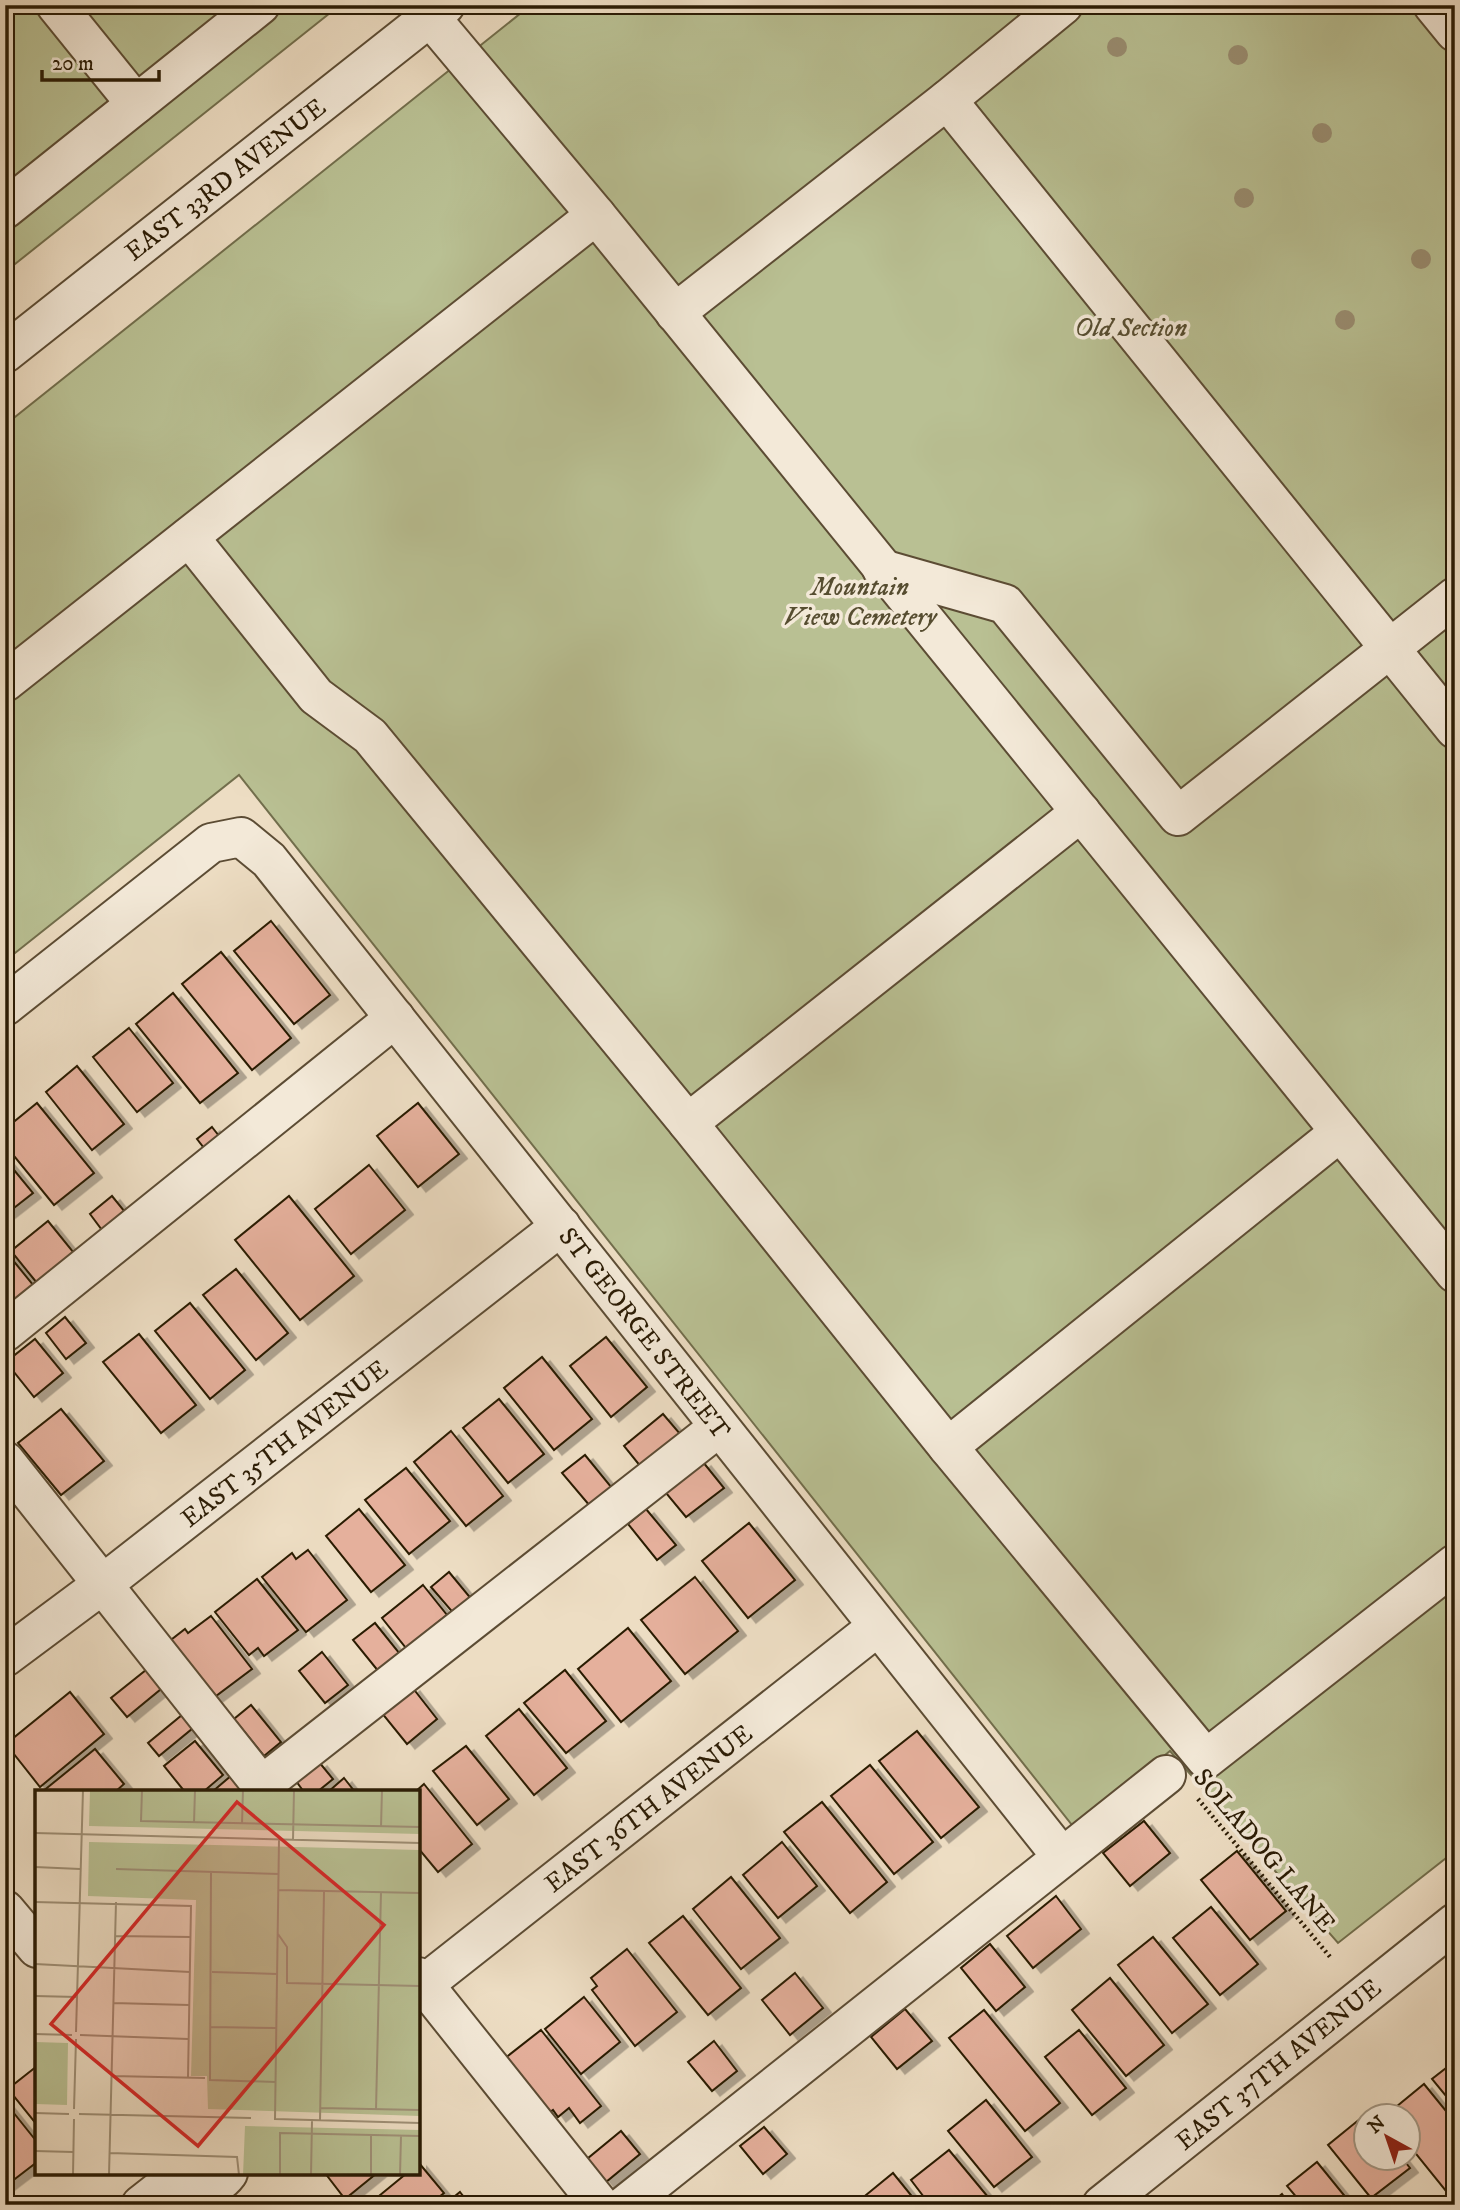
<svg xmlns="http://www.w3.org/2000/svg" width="1460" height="2210" font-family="'IM FELL DW Pica',serif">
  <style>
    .green { fill: #b9c093; stroke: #726e4c; stroke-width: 2 }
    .building { fill: #e5b09c; stroke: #2b1c05; stroke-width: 2; filter: url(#shadow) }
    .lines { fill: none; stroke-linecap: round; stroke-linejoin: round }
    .minor-casing { stroke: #5c4c34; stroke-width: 42 }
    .path { stroke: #2b1c05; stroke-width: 4.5; stroke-dasharray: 2 3.5; stroke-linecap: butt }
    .minor { stroke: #f3e9d8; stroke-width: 38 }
    .tree { fill: #9a8e72 }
    .labels { text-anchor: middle; stroke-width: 7; stroke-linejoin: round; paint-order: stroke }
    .street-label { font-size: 26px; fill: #2b1c05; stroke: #f3e9d8 }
    .park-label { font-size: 26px; font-style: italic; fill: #564d30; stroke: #f3e9d8 }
    .inset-road { fill: none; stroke: #9f9077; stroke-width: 2 }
    .view { fill: #d62828; fill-opacity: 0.15; stroke: #d62828; stroke-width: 3.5 }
    .inset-edge { fill: none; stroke: #2b1c05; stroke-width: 3.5 }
  </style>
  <defs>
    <filter id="shadow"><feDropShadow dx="8" dy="4.5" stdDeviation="0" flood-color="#0004"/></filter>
  </defs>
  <rect width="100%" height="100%" fill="#edddc3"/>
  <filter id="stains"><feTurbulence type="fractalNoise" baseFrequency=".00286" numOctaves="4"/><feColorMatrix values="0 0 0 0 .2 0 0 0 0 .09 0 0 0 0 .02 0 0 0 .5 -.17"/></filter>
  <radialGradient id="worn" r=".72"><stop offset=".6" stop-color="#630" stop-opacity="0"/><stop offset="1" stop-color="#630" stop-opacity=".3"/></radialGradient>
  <g class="green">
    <polygon points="5,5 340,5 5,272"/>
    <polygon points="531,5 1455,5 1455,1851 1338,1943 1170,1751 1076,1830 239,775 5,961 5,425"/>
  </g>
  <g class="building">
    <polygon points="271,921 330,995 294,1024 234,951"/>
    <polygon points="221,952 291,1038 252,1070 182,984"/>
    <polygon points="173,993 238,1073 200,1103 136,1024"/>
    <polygon points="129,1028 173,1083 137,1112 93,1057"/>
    <polygon points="77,1066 124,1124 92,1150 46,1092"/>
    <polygon points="37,1103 94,1173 54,1205 5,1145 5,1129"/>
    <polygon points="418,1103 459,1154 418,1187 377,1136"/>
    <polygon points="212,1127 219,1136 204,1148 197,1139"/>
    <polygon points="5,1159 33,1193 5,1215"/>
    <polygon points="369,1165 405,1210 351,1254 315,1209"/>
    <polygon points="112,1196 125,1212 102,1230 90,1214"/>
    <polygon points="289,1196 354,1276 300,1320 235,1240"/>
    <polygon points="48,1221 74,1253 37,1283 11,1251"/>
    <polygon points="7,1253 34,1286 5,1309 5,1254"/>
    <polygon points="236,1269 288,1333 256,1360 203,1295"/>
    <polygon points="190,1303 245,1370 210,1399 155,1331"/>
    <polygon points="65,1317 86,1343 66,1359 46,1333"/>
    <polygon points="139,1334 196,1405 161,1433 103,1362"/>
    <polygon points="606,1337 647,1387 611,1417 570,1366"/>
    <polygon points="35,1339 63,1373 34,1397 6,1362"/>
    <polygon points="542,1357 592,1419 554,1450 504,1388"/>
    <polygon points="499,1399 544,1454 508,1483 463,1428"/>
    <polygon points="61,1409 104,1461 61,1495 18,1443"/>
    <polygon points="663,1414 681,1435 641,1467 624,1446"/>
    <polygon points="451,1431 503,1496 466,1526 414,1462"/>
    <polygon points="585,1455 612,1488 590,1506 562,1473"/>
    <polygon points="703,1462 724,1488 686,1517 666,1493"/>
    <polygon points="406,1468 450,1521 409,1554 365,1500"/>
    <polygon points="359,1509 405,1565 371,1592 326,1536"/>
    <polygon points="646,1509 676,1545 657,1560 628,1524"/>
    <polygon points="749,1523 795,1580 748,1618 702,1561"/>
    <polygon points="308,1550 347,1600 306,1632 262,1577 292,1553 296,1559"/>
    <polygon points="449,1572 473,1601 455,1615 431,1587"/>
    <polygon points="695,1577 738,1631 685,1674 641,1620"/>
    <polygon points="257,1579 298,1630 264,1656 258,1648 249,1655 215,1612"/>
    <polygon points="423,1585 447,1615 406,1648 382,1618"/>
    <polygon points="211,1616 252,1669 208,1702 167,1643 185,1629 188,1633"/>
    <polygon points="375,1623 400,1654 379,1672 353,1640"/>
    <polygon points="628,1628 671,1681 621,1722 578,1669"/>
    <polygon points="322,1652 348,1685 325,1703 299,1671"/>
    <polygon points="146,1670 161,1689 127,1717 111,1698"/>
    <polygon points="565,1670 606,1721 566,1753 524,1703"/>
    <polygon points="412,1687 437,1719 407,1744 381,1712"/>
    <polygon points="70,1692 104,1734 40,1787 6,1744"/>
    <polygon points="251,1705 281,1742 264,1756 234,1719"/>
    <polygon points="519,1709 567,1768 534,1795 486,1736"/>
    <polygon points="182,1715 193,1728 159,1756 148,1743"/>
    <polygon points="917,1731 979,1807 941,1838 879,1761"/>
    <polygon points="195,1741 223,1775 203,1792 185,1792 164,1766"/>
    <polygon points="466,1746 509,1799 477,1825 433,1771"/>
    <polygon points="95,1749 124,1784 115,1792 42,1792"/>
    <polygon points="319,1762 333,1779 317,1792 304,1792 296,1781"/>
    <polygon points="870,1765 933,1842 894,1874 831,1796"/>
    <polygon points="232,1775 246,1792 212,1792"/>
    <polygon points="344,1778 355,1792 328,1792"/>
    <polygon points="424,1784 472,1844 438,1872 418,1848 418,1792 415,1792"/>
    <polygon points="822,1802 887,1882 850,1913 784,1832"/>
    <polygon points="1144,1821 1170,1853 1130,1886 1103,1853"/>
    <polygon points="782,1842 817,1886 778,1918 743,1875"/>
    <polygon points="1237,1851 1286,1911 1250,1940 1201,1880"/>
    <polygon points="731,1877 780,1938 741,1969 693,1909"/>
    <polygon points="1056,1896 1081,1929 1033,1968 1007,1936"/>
    <polygon points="1211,1907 1258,1964 1220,1995 1173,1938"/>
    <polygon points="683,1916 741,1988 708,2015 649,1943"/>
    <polygon points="1153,1937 1208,2004 1172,2033 1118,1965"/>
    <polygon points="990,1944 1025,1987 996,2011 961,1968"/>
    <polygon points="627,1949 677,2012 635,2046 592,1990 597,1986 591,1978"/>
    <polygon points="795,1973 823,2008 790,2035 762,2000"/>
    <polygon points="1110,1978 1164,2045 1126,2076 1072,2010"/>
    <polygon points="584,1997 620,2042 581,2074 545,2029"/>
    <polygon points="905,2009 932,2041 897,2069 871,2037"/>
    <polygon points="984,2010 1060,2103 1025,2131 949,2038"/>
    <polygon points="541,2030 601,2106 580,2123 569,2108 558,2117 553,2110 543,2117 495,2066"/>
    <polygon points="1079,2030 1126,2088 1092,2115 1045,2057"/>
    <polygon points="714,2041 737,2071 712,2091 688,2062"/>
    <polygon points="1455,2061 1455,2107 1432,2079"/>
    <polygon points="37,2066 37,2125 8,2089"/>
    <polygon points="1424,2084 1455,2122 1454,2201 1408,2144 1408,2116 1385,2116"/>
    <polygon points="986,2100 1032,2157 994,2187 948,2131"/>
    <polygon points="5,2102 37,2142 37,2162 7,2185"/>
    <polygon points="1366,2114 1366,2158 1402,2158 1410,2168 1371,2198 1328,2145"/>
    <polygon points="764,2127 787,2154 763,2174 740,2146"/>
    <polygon points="621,2131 640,2154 606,2182 587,2159"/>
    <polygon points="949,2150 988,2197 979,2205 930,2205 911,2180"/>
    <polygon points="1317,2162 1352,2205 1303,2205 1287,2186"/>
    <polygon points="419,2163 444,2193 429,2205 368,2205 407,2173 418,2173"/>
    <polygon points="325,2173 377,2173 345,2199"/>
    <polygon points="893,2173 919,2205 856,2205 855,2204"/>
    <polygon points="460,2192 470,2205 444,2205"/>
    <polygon points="1282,2194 1290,2205 1269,2205"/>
  </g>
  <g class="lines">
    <g class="minor-casing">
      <g id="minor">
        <polyline points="56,5 136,104"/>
        <polyline points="1433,5 1455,32"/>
        <polyline points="430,17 596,215 1455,1273"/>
        <polyline points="947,100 1455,729"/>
        <polyline points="5,209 260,5"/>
        <polyline points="675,313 947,100 1063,5"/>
        <polyline points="5,353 445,5"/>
        <polyline points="189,537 316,696 370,736 688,1123 948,1447 1206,1759 1455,1564"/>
        <polyline points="882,569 1005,604 1178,816 1455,597"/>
        <polyline points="5,682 596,215"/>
        <polyline points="5,1006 211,843 241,837 269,860 1062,1857"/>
        <polyline points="688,1123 1081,812"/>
        <polyline points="5,1332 395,1018"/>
        <polyline points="948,1447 1340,1132"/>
        <polyline points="5,1461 267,1792"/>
        <polyline points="5,1657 103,1584 561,1226"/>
        <polyline points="262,1785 719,1427"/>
        <polyline points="5,1910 37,1948"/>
        <polyline points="418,1977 600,2205"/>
        <polyline points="418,1989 877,1627"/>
        <path d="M176,2173C190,2194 214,2192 228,2173"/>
        <polyline points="141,2205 178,2176"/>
        <polyline points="625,2205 1166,1775"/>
        <polyline points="1102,2205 1455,1923"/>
      </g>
    </g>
    <polyline class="path" points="1198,1799 1331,1958"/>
    <use href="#minor" class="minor"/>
  </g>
  <g class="tree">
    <circle cx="1117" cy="47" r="10"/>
    <circle cx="1238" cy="55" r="10"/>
    <circle cx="1322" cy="133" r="10"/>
    <circle cx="1244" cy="198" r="10"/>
    <circle cx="1421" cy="259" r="10"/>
    <circle cx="1345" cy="320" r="10"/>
  </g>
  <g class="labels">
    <g class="street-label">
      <text transform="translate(225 179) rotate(-38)" y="9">EAST 33RD AVENUE</text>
      <text transform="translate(645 1333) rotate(52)" y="9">ST GEORGE STREET</text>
      <text transform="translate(284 1443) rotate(-38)" y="9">EAST 35TH AVENUE</text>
      <text transform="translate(648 1808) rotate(-38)" y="9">EAST 36TH AVENUE</text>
      <text transform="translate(1265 1850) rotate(50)" y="9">SOLADOG LANE</text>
      <text transform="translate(1278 2064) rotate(-39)" y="9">EAST 37TH AVENUE</text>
    </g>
    <g class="park-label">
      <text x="1131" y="336">Old Section</text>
      <text x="860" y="595">Mountain<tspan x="860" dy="30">View Cemetery</tspan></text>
    </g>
  </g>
  <g transform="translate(35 1790)">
    <rect width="385" height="385" fill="#edddc3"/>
    <path d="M55,0H385V44L54,36ZM54,52L385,60V326L173,319L172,286H156L161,110L53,106ZM0,252L33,253L32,315L0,314ZM210,336L385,340V385H208Z" fill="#b9c093"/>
    <path class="inset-road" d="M107,0L106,31L385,37M159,33L160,0M207,34L208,0M346,37L347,0M0,43L385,53M244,50L240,329L385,333M258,50L259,0M0,77L45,79M81,79L244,84M176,82L175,290L241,292M244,100L385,103M0,112L156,116L153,287M243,144L252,157V193L385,196M80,146L156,147M0,174L155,182M177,182L242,184M0,206L42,207M78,213L154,215M176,237L241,238M41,242L48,0M0,244L37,245M45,245L153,249M77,286L170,288M285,318L385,320M39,319L41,249M341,320L346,102M0,323L34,324M44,324L216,328M285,331L289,102M0,361L38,362M75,363L202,367L204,385M38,385L39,329M74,385L81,112M245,385V343L385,346M276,385L277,331M336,385V345M365,385L366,346"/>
    <path class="view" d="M202,12L349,135L163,356L16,234Z"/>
    <rect width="385" height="385" class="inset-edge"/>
  </g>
  <rect width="1460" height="2210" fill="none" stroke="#edddc3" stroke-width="28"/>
  <rect x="7" y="7" width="1446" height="2196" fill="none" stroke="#2b1c05" stroke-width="3.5"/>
  <rect x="14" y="14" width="1432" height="2182" fill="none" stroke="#2b1c05" stroke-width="2"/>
  <g transform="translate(1387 2137) rotate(320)"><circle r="33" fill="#f3e9d8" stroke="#a39784" stroke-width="2"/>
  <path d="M0-5L12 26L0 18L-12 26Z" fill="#8f2418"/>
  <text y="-10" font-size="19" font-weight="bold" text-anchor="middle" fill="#2b1c05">N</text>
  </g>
  <path d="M42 70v10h117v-10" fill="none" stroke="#2b1c05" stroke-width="3.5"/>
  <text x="52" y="70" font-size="21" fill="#2b1c05" stroke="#f3e9d8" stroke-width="5" paint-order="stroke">20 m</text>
  <rect width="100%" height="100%" filter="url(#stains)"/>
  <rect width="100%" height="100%" fill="url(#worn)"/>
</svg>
